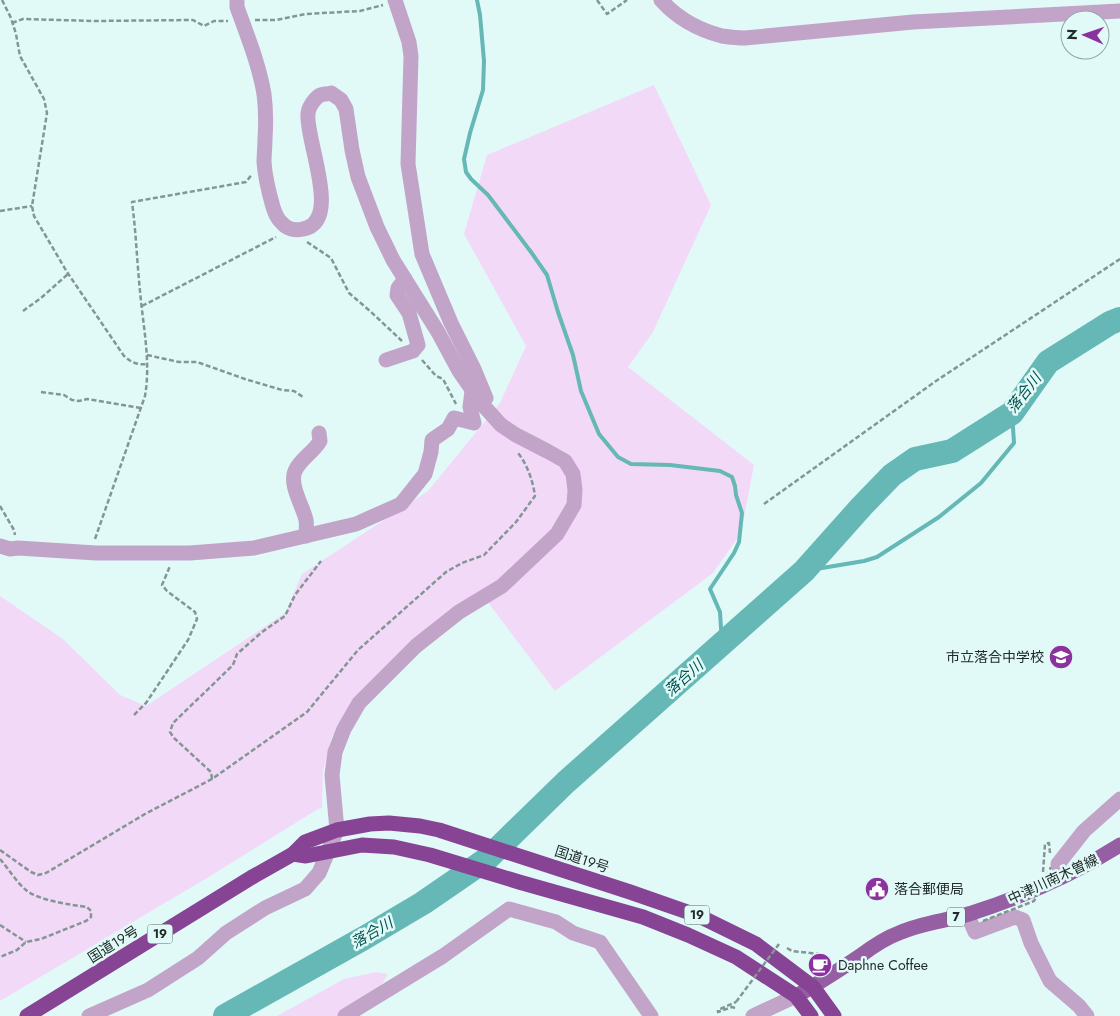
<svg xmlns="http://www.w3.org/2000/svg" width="1120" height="1016" font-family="Jost,'Noto Sans JP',sans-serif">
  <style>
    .green { fill: #f3d9f8 }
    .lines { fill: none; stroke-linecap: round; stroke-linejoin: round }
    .stream { stroke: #65b8b5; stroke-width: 4 }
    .river { stroke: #65b8b5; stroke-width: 24 }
    .path { stroke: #849694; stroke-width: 2.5; stroke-dasharray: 5 2.5; stroke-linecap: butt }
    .minor { stroke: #c3a4c9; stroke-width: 15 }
    .major { stroke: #975fa3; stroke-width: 15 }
    .highway { stroke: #874495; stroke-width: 15 }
    .path-bridge { stroke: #849694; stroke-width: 2.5; stroke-dasharray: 5 2.5; stroke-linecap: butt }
    .labels { text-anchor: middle; stroke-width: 5; stroke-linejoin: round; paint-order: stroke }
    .shield { fill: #e1faf8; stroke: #5a6867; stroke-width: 1 }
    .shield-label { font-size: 12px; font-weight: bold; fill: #202a29 }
    .poi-label { font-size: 14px; fill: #202a29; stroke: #e1faf8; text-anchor: start }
    .street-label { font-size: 14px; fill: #202a29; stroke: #e1faf8 }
    .water-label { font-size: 15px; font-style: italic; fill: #004e4c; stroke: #e1faf8 }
  </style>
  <rect width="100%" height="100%" fill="#e1faf8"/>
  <g class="green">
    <polygon points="654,85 711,205 653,332 628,367 754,465 741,533 713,573 555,691 480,592 345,713 331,739 323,772 322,808 318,809 212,875 0,1001 0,596 63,639 120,695 146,706 285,613 302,574 428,491 500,403 526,346 464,234 487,155"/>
    <polygon points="376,972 388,974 377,992 339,1016 277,1016 344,979"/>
  </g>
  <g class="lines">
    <g class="stream">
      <polyline points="477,0 480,15 484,61 483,90 470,133 464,159 466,172 471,179 488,195 531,252 547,275 558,312 573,355 581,391 599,434 618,457 631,464 670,465 720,471 732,477 735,486 736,495 742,513 739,542 734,553 710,589 720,612 722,644"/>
      <polyline points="804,571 864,561 877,557 939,517 981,483 1014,443 1012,413"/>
    </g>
    <polyline class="river" points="225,1016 364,938 423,903 487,859 566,782 804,571 862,506 892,475 915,459 952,451 1012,413 1048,362 1110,323 1120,319"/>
    <g class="path">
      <path d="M2,0L11,18L16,34L20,56L44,99L47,113L32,206L34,216L67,272L124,356C132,363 137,365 148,364"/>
      <polyline points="597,0 607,14 627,0"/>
      <polyline points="255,20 276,20 306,14 360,11 383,5"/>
      <polyline points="12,23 23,19 94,21 193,20 204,26 214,21 228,21"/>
      <polyline points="0,211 32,206"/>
      <polyline points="307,242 331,258 349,293 370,311 402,341"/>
      <polyline points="142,306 276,237"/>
      <polyline points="23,311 41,298 68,274"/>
      <polyline points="147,355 179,362 197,362 245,379 282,390 294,391 303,397"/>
      <polyline points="422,360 436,376 443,379 456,404"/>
      <polyline points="41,392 64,395 72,400 79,401 87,399 141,408"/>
      <polyline points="764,504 936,381 1120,259"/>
      <polyline points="0,506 14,530 15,535"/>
      <path d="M95,539L145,396C151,362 143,326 140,291C137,262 136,232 132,202L246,182L252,174"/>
      <polyline points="134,715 146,703 188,640 197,619 195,612 167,591 162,585 170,566"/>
      <polyline points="212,779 211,772 174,738 170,732 173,723 233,665 237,654 262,632 285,616 295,595 321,561"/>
      <path d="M0,850L31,872L38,875L46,873L145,814L212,779L307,712L358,650L446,572L462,563L484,555L516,522L535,496C533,481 527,464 518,453"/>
      <path d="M0,859C8,868 17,883 26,890C37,900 71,905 87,907L91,911V917L86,921L41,939L26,942L17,950L0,957"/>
      <polyline points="1043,872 1045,844 1049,843 1050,853"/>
      <polyline points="0,925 26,942"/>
      <polyline points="787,948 792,951 819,954"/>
      <polyline points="735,1008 732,1007 718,1012 718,1010 736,1002"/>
    </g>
    <g class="minor">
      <polyline points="395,0 409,42 411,56 408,164 422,254 451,323 474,369 486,398 484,400"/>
      <path d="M661,0C677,18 699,30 722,36C729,37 737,38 745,38L913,22L1120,11"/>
      <polyline points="386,360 413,351 418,345 409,313 397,295 398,288 405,279"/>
      <path d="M306,536C306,531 307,525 306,520C303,506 289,485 295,471C300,459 314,452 320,441L319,433"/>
      <polyline points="0,546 10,549 18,548 96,553 190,553 254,548 356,524 401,504 425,474 431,452 432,440 448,429 454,418 474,423 470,407 472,391"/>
      <polyline points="1062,877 1058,864 1084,831 1120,799"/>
      <polyline points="967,914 975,932 1015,917 1023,920 1031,943 1050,981 1079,1006 1087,1016"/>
      <path d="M89,1016L148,990L198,958L226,933L265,908L305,889L319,873L337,830L332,775L335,752L344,729L359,703L416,646L459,612L502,586L557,534L574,505L575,490L573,474L565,461L547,451L516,435L501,425L482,404L459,371L438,332L393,260L377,227L358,177L352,150L346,109L341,100L331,93C328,94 323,94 320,95C314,99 308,108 308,114C305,139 343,222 303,229C295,231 287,229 282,223C277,219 275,213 273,207C269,193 265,177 264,162C264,155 265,147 265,139C266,124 266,109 264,94C259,64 247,35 237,7V0"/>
      <polyline points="345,1016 443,956 509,909 556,922 573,933 600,942 651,1016"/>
      <polyline points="753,1016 796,996"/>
    </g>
    <path class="major" d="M796,996C818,984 839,970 860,956C872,947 885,938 899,933C921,923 946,921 969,914C1022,897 1073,875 1120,845"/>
    <g class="highway">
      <polyline points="293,854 306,856 362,845 394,847 430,855 519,882 643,917 688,935 736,957 796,996 811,1016"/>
      <polyline points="27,1016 254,876 293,854 305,842 337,830 370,824 389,823 420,826 439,830 630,892 699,916 756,944 813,987 834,1016"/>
    </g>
    <g class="path-bridge">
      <polyline points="983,921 1034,901 1051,867"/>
      <polyline points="736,1002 779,944"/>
    </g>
  </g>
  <defs>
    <g id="school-disc" transform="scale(1.25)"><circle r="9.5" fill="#8c329e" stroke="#e1faf8"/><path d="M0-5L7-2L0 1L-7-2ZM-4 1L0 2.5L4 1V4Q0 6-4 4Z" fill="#fff"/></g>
    <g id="civic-disc" transform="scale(1.25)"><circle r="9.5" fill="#8c329e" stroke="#e1faf8"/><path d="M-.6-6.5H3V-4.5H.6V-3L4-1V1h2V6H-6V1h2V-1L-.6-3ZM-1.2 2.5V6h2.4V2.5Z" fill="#fff"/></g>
    <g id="cafe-disc" transform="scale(1.25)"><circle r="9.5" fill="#8c329e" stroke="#e1faf8"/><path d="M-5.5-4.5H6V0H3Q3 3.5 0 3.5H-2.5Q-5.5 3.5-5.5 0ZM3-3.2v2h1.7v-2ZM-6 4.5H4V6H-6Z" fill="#fff"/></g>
  </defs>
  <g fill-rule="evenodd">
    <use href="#school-disc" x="1061" y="657"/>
    <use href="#civic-disc" x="877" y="889"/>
    <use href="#cafe-disc" x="820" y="965"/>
  </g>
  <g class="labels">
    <g class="shield">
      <rect x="684.5" y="905.5" width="25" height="19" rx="4"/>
      <rect x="947" y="907.5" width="18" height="19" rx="4"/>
      <rect x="147.5" y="924.5" width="25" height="19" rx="4"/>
    </g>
    <g class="shield-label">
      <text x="697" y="919">19</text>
      <text x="956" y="921">7</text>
      <text x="160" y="938">19</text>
    </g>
    <g class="poi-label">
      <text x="1044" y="662" text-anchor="end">市立落合中学校</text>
      <text x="894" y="894">落合郵便局</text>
      <text x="838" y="970">Daphne Coffee</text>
    </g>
    <g class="street-label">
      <text transform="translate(582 859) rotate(18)" y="5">国道19号</text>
      <text transform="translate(1053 879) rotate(-25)" y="5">中津川南木曽線</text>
      <text transform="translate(113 944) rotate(-32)" y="5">国道19号</text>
    </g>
    <g class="water-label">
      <text transform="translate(1024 393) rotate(-52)" y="5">落合川</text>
      <text transform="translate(684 678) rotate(-42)" y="5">落合川</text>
      <text transform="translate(372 933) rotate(-30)" y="5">落合川</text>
    </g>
  </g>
  <g transform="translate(1085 35) rotate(272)"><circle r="24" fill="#e1faf8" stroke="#94a7a5"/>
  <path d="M0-4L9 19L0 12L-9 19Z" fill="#8c329e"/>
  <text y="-8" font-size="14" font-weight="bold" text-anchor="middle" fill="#202a29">N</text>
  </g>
</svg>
